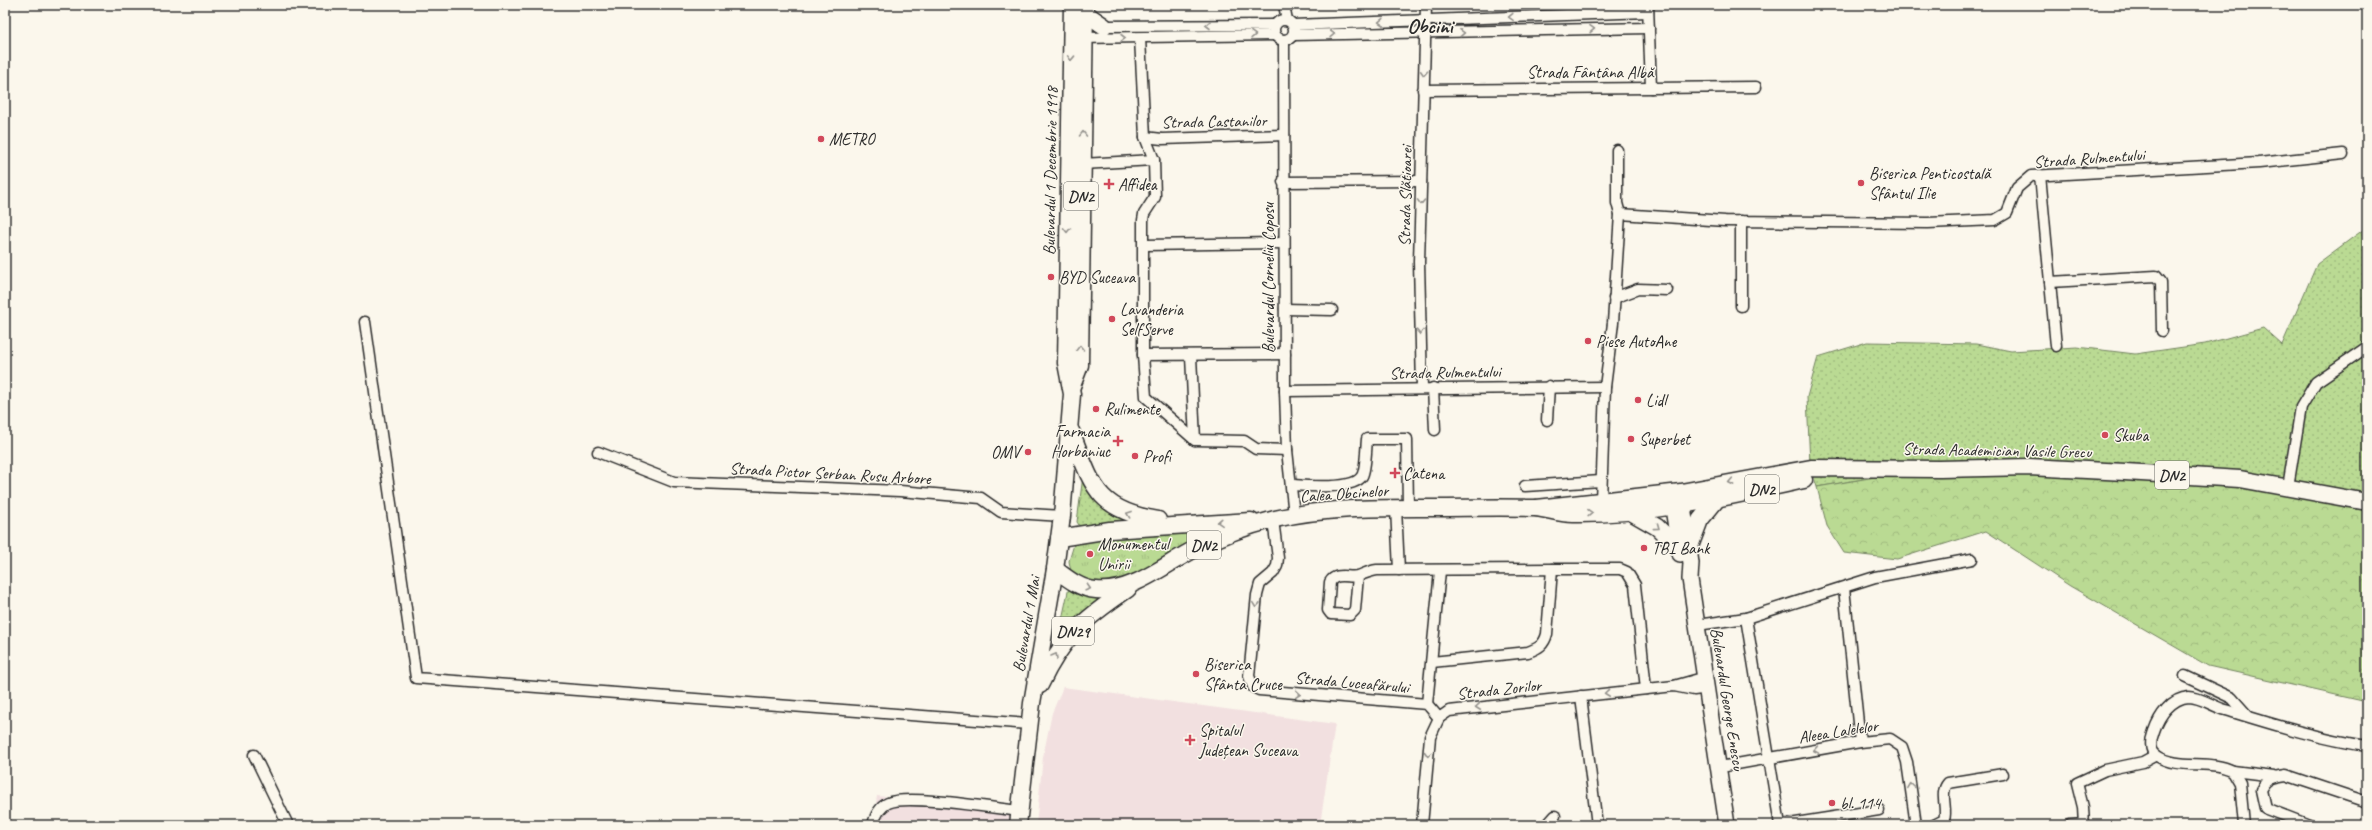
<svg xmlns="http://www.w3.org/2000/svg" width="2372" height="830" font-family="Caveat,sans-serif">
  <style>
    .built { fill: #f2e0e0 }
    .grass { fill: url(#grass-dots); stroke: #72825f }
    .forest { fill: url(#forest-crowns); stroke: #72825f }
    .park { fill: url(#park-tufts); stroke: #72825f }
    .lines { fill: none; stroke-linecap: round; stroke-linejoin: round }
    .street-casing { stroke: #2b2b2b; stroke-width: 13 }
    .secondary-casing { stroke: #2b2b2b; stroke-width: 18 }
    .primary-casing { stroke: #2b2b2b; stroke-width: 19 }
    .street { stroke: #fbf7ec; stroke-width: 10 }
    .secondary { stroke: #fbf7ec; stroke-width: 15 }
    .primary { stroke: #fbf7ec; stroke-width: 16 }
    .oneway { stroke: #93918c }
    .poi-dot { fill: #d1495b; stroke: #fbf7ec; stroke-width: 1.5 }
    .labels { text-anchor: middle; stroke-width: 3; stroke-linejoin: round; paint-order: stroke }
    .shield { fill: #fbf7ec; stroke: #696865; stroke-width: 1 }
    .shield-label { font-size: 16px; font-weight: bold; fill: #2b2b2b }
    .street-label { font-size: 17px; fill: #2b2b2b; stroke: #fbf7ec }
    .poi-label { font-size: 17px; fill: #2b2b2b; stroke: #fbf7ec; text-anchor: start }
    .district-label { font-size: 21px; font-weight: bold; fill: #2b2b2b; stroke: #fbf7ec }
  </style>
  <defs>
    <pattern id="grass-dots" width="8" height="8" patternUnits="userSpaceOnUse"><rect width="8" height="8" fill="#bada93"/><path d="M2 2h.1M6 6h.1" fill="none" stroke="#a0bb7f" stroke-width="1.8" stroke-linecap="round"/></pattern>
    <pattern id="forest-crowns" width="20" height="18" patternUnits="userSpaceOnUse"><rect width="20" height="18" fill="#bada93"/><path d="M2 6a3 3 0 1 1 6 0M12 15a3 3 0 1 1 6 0" fill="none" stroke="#a0bb7f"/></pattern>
    <pattern id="park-tufts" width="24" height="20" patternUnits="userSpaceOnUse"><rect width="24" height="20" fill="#bada93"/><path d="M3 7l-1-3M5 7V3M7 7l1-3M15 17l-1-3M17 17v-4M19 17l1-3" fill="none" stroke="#a0bb7f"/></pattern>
  </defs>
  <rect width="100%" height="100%" fill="#fbf7ec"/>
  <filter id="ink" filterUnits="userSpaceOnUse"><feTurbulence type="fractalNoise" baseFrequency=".025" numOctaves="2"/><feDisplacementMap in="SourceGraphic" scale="8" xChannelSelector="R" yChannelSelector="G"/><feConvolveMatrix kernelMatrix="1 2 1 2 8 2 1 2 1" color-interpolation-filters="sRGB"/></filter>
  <g filter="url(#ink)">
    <g class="built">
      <polygon points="1063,687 1335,724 1320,825 1036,825 1043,757 1052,713"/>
      <polygon points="877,796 1013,810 1012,825 873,825"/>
    </g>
    <g class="grass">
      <polygon points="2367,227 2367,505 1910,471 1817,487 1810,465 1807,397 1818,357 1867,342 1976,344 2011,351 2077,347 2135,354 2205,344 2263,328 2282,345 2317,264"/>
      <polygon points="1083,476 1150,523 1081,528 1077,522"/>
      <polygon points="1069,587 1105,597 1065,633 1060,629"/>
    </g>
    <polygon class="forest" points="1910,471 2140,476 2287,491 2367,505 2367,702 2208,666 2070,586 1986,531 1897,559 1844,553 1827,526 1817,487"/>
    <polygon class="park" points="1226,525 1177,549 1136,574 1106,586 1091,586 1071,572 1069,561 1075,541"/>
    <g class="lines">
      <g class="street-casing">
        <g id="street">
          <polyline points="1284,5 1287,20"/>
          <polyline points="1648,5 1651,88"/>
          <circle cx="1284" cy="30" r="10"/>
          <polyline points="1293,25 1648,12"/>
          <polyline points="1099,26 1275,25"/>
          <polyline points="1293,35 1649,28"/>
          <polyline points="1079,38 1275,35"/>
          <polyline points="1140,38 1145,137 1154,160 1155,197 1144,214 1143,220 1143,355 1146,397 1195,440 1244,441 1256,449 1287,450"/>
          <polyline points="1284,40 1285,391 1287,450 1294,515"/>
          <polyline points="1423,90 1756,87"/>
          <polyline points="1145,137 1162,139 1284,135"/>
          <polyline points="1082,164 1154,160"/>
          <polyline points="2040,175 2056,346"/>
          <polyline points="1283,182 1421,181"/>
          <polyline points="1620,214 1725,221 1928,223 1995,220 2007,213 2017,188 2031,176 2259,163 2343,154"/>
          <polyline points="1144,245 1284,243"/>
          <polyline points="2050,282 2156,276 2161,282 2162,331"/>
          <polyline points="1614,298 1638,289 1667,290"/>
          <polyline points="1741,306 1741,221"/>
          <polyline points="1285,309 1332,310"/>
          <polyline points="365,322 416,678 1029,724"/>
          <polyline points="1143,355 1285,354"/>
          <polyline points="1191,356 1195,440"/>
          <polyline points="1422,388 1419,262 1426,5"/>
          <polyline points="1433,388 1435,430"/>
          <polyline points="1285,391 1605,387"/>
          <polyline points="1547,420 1549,386"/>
          <polyline points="598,452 674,482 900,491 981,498 1001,512 1062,516"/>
          <path d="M1291,485C1305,486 1354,490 1362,476C1366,469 1366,448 1367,439H1407L1408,508"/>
          <polyline points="1525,486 1601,481"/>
          <polyline points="2288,487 2301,407 2316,382 2367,347"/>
          <polyline points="1601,501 1605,387 1613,323 1620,214 1617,203 1617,150"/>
          <polyline points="1396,508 1399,570"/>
          <polyline points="1273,520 1278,558 1277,566 1273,573 1260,584 1257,595 1249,676 1253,687 1259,690 1427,704 1439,718"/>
          <polyline points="1552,569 1620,569 1627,572 1635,585 1646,689"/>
          <path d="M1358,576L1355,610L1350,615L1331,614L1328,610L1330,582C1336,572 1348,578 1358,576C1364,574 1369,571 1377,570L1552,569L1547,634C1544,645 1539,648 1528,652L1432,662"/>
          <polyline points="1844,588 1860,742"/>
          <polyline points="1746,618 1875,577 1972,559"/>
          <polyline points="1697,625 1746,618 1780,825"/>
          <polyline points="2185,676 2232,698 2248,716"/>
          <polyline points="1674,686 1694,690 1708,688"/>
          <polyline points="1581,696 1597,825"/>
          <polyline points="1427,704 1440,571"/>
          <polyline points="254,755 288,825"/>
          <polyline points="1720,767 1860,742 1890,739 1902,747 1907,762 1916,825"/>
          <polyline points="2233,771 2274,776"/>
          <path d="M873,825C875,816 880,807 888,803C907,794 993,808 1019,811"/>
          <polyline points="1422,825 1430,737 1439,718 1449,711 1674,686 1706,677"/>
          <polyline points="1547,825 1555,816"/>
          <polyline points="1783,825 1879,810"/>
          <path d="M1934,825L1944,820C1948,808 1939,793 1948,783L2003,774"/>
          <polyline points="2070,825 2084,824"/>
          <polyline points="2084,825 2083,807 2077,783 2105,770 2143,762 2156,755"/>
          <path d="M2244,825L2240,783L2233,771C2210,759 2179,770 2157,756C2148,750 2151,739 2154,731C2159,716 2171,698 2189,697C2201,697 2214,707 2226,710C2272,724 2319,739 2367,746"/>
          <path d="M2309,825L2265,808L2261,790C2267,778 2273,777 2286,775L2367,802"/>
        </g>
      </g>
      <g class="secondary-casing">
        <g id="secondary">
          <polyline points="1681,493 1691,563 1690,579 1727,825"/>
          <polyline points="1671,495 1680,554"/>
        </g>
      </g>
      <g class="primary-casing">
        <g id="primary">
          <polyline points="1085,13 1104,26"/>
          <polyline points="1072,386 1080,365 1085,5"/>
          <path d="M1071,431C1092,484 1095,510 1158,520"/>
          <polyline points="1537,508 1681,492 1811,468 1940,469 2029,467 2125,472 2240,479 2367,502"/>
          <polyline points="1631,512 1657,527 1679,548"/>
          <polyline points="1059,538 1110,530 1251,521"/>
          <polyline points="1689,549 1700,520 1718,498"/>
          <path d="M1055,569C1067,578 1080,589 1096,590C1131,594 1165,564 1195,549C1220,536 1247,526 1275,519C1327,507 1381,508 1434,508C1467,508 1501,507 1535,508C1548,509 1560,514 1573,514C1651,515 1728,497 1804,480"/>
          <path d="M1040,685C1063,636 1084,619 1128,589"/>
          <polyline points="1018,825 1032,703 1055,569 1062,516 1072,394 1066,363 1072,5"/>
        </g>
      </g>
      <use href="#street" class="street"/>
      <use href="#secondary" class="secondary"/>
      <use href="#primary" class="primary"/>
    </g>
    <defs><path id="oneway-chevron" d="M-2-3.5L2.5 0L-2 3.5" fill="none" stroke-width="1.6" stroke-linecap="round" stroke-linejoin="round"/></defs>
    <g class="oneway">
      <use href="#oneway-chevron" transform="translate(1511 17) rotate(178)"/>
      <use href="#oneway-chevron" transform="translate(1381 22) rotate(178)"/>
      <use href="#oneway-chevron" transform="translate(1208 25) rotate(180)"/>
      <use href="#oneway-chevron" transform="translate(1592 29) rotate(-1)"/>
      <use href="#oneway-chevron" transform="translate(1462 33) rotate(-1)"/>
      <use href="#oneway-chevron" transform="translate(1332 34) rotate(-1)"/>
      <use href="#oneway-chevron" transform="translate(1253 35) rotate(-1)"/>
      <use href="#oneway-chevron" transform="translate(1123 38)"/>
      <use href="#oneway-chevron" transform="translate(1071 58) rotate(92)"/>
      <use href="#oneway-chevron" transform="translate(1424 73) rotate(93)"/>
      <use href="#oneway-chevron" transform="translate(1083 134) rotate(-89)"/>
      <use href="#oneway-chevron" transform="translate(1421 202) rotate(91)"/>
      <use href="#oneway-chevron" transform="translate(1067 230) rotate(91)"/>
      <use href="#oneway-chevron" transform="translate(1420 332) rotate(88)"/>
      <use href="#oneway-chevron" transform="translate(1080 348) rotate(-91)"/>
      <use href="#oneway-chevron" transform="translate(1731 482) rotate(169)"/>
      <use href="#oneway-chevron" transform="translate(1590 513) rotate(-2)"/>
      <use href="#oneway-chevron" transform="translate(1129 514) rotate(-160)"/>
      <use href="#oneway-chevron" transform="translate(1220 522) rotate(177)"/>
      <use href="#oneway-chevron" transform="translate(1657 527) rotate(36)"/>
      <use href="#oneway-chevron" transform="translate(1088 588) rotate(16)"/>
      <use href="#oneway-chevron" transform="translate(1256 605) rotate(96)"/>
      <use href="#oneway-chevron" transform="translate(1055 656) rotate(-60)"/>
      <use href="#oneway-chevron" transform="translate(1607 693) rotate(174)"/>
      <use href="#oneway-chevron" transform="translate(1298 694) rotate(5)"/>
      <use href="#oneway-chevron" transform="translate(1478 707) rotate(174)"/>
      <use href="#oneway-chevron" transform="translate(1816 750) rotate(170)"/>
      <use href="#oneway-chevron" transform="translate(1428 754) rotate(95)"/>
      <use href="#oneway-chevron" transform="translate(1911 786) rotate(-98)"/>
    </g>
  </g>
  <g class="poi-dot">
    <circle cx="821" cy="139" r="4"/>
    <circle cx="1861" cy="183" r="4"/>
    <path d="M1107 178h4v4h4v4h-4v4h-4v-4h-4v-4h4z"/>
    <circle cx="1051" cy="277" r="4"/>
    <circle cx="1112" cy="319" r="4"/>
    <circle cx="1588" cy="341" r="4"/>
    <circle cx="1638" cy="400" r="4"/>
    <circle cx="1096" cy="409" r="4"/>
    <circle cx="2105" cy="435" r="4"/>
    <circle cx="1631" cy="439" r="4"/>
    <path d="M1116 435h4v4h4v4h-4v4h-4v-4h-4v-4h4z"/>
    <circle cx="1028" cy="452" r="4"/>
    <circle cx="1135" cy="456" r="4"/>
    <path d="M1393 467h4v4h4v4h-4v4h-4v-4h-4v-4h4z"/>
    <circle cx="1644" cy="548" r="4"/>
    <circle cx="1090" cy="554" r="4"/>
    <circle cx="1196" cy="674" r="4"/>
    <path d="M1188 734h4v4h4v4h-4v4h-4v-4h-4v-4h4z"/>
    <circle cx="1832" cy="803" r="4"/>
  </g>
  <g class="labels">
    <g class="shield">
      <rect x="1064" y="182" width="34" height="28" rx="3"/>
      <rect x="2155" y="461" width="34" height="28" rx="3"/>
      <rect x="1745" y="475" width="34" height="28" rx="3"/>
      <rect x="1187" y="531" width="34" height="28" rx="3"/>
      <rect x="1052" y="617" width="42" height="28" rx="3"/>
    </g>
    <g class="shield-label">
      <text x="1081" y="202">DN2</text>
      <text x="2172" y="481">DN2</text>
      <text x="1762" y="495">DN2</text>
      <text x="1204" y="551">DN2</text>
      <text x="1073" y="637">DN29</text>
    </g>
    <g class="street-label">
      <text x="1590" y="78">Strada Fântâna Albă</text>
      <text transform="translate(1214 121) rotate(-1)" y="6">Strada Castanilor</text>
      <text transform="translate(2089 158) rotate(-4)" y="6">Strada Rulmentului</text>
      <text transform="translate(1050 171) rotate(-89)" y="6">Bulevardul 1 Decembrie 1918</text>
      <text transform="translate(1405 196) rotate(-89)" y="6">Strada Slătioarei</text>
      <text transform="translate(1268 278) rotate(-90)" y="6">Bulevardul Corneliu Coposu</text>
      <text transform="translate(1445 372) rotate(-1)" y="6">Strada Rulmentului</text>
      <text transform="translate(1997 450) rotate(1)" y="6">Strada Academician Vasile Grecu</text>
      <text transform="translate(830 473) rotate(3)" y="6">Strada Pictor Șerban Rusu Arbore</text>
      <text transform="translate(1344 493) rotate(-4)" y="6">Calea Obcinelor</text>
      <text transform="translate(1026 624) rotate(-80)" y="6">Bulevardul 1 Mai</text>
      <text transform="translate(1352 682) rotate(5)" y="6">Strada Luceafărului</text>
      <text transform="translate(1499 689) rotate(-6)" y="6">Strada Zorilor</text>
      <text transform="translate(1728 699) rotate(81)" y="6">Bulevardul George Enescu</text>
      <text transform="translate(1838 731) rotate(-9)" y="6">Aleea Lalelelor</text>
    </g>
    <g class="poi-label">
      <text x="829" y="145">METRO</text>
      <text x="1869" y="179">Biserica Penticostală<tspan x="1869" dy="20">Sfântul Ilie</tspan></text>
      <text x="1118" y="190">Affidea</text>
      <text x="1059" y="283">BYD Suceava</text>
      <text x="1120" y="315">Lavanderia<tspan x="1120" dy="20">SelfServe</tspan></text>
      <text x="1596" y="347">Piese AutoAne</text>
      <text x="1646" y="406">Lidl</text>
      <text x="1104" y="415">Rulimente</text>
      <text x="1110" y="437" text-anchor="end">Farmacia<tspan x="1110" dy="20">Horbaniuc</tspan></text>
      <text x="2113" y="441">Skuba</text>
      <text x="1639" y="445">Superbet</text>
      <text x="1020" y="458" text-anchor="end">OMV</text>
      <text x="1143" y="462">Profi</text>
      <text x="1403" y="479">Catena</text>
      <text x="1098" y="550">Monumentul<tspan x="1098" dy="20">Unirii</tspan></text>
      <text x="1652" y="554">TBI Bank</text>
      <text x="1204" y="670">Biserica<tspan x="1204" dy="20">Sfânta Cruce</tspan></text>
      <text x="1199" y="736">Spitalul<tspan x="1199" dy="20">Județean Suceava</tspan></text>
      <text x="1840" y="809">bl. 114</text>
    </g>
    <g class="district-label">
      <text x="1430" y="33">Obcini</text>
    </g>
  </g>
  <rect width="2372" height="830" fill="none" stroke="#fbf7ec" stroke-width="20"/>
  <rect x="10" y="10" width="2352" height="810" fill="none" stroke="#2b2b2b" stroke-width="1.5" filter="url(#ink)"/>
</svg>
